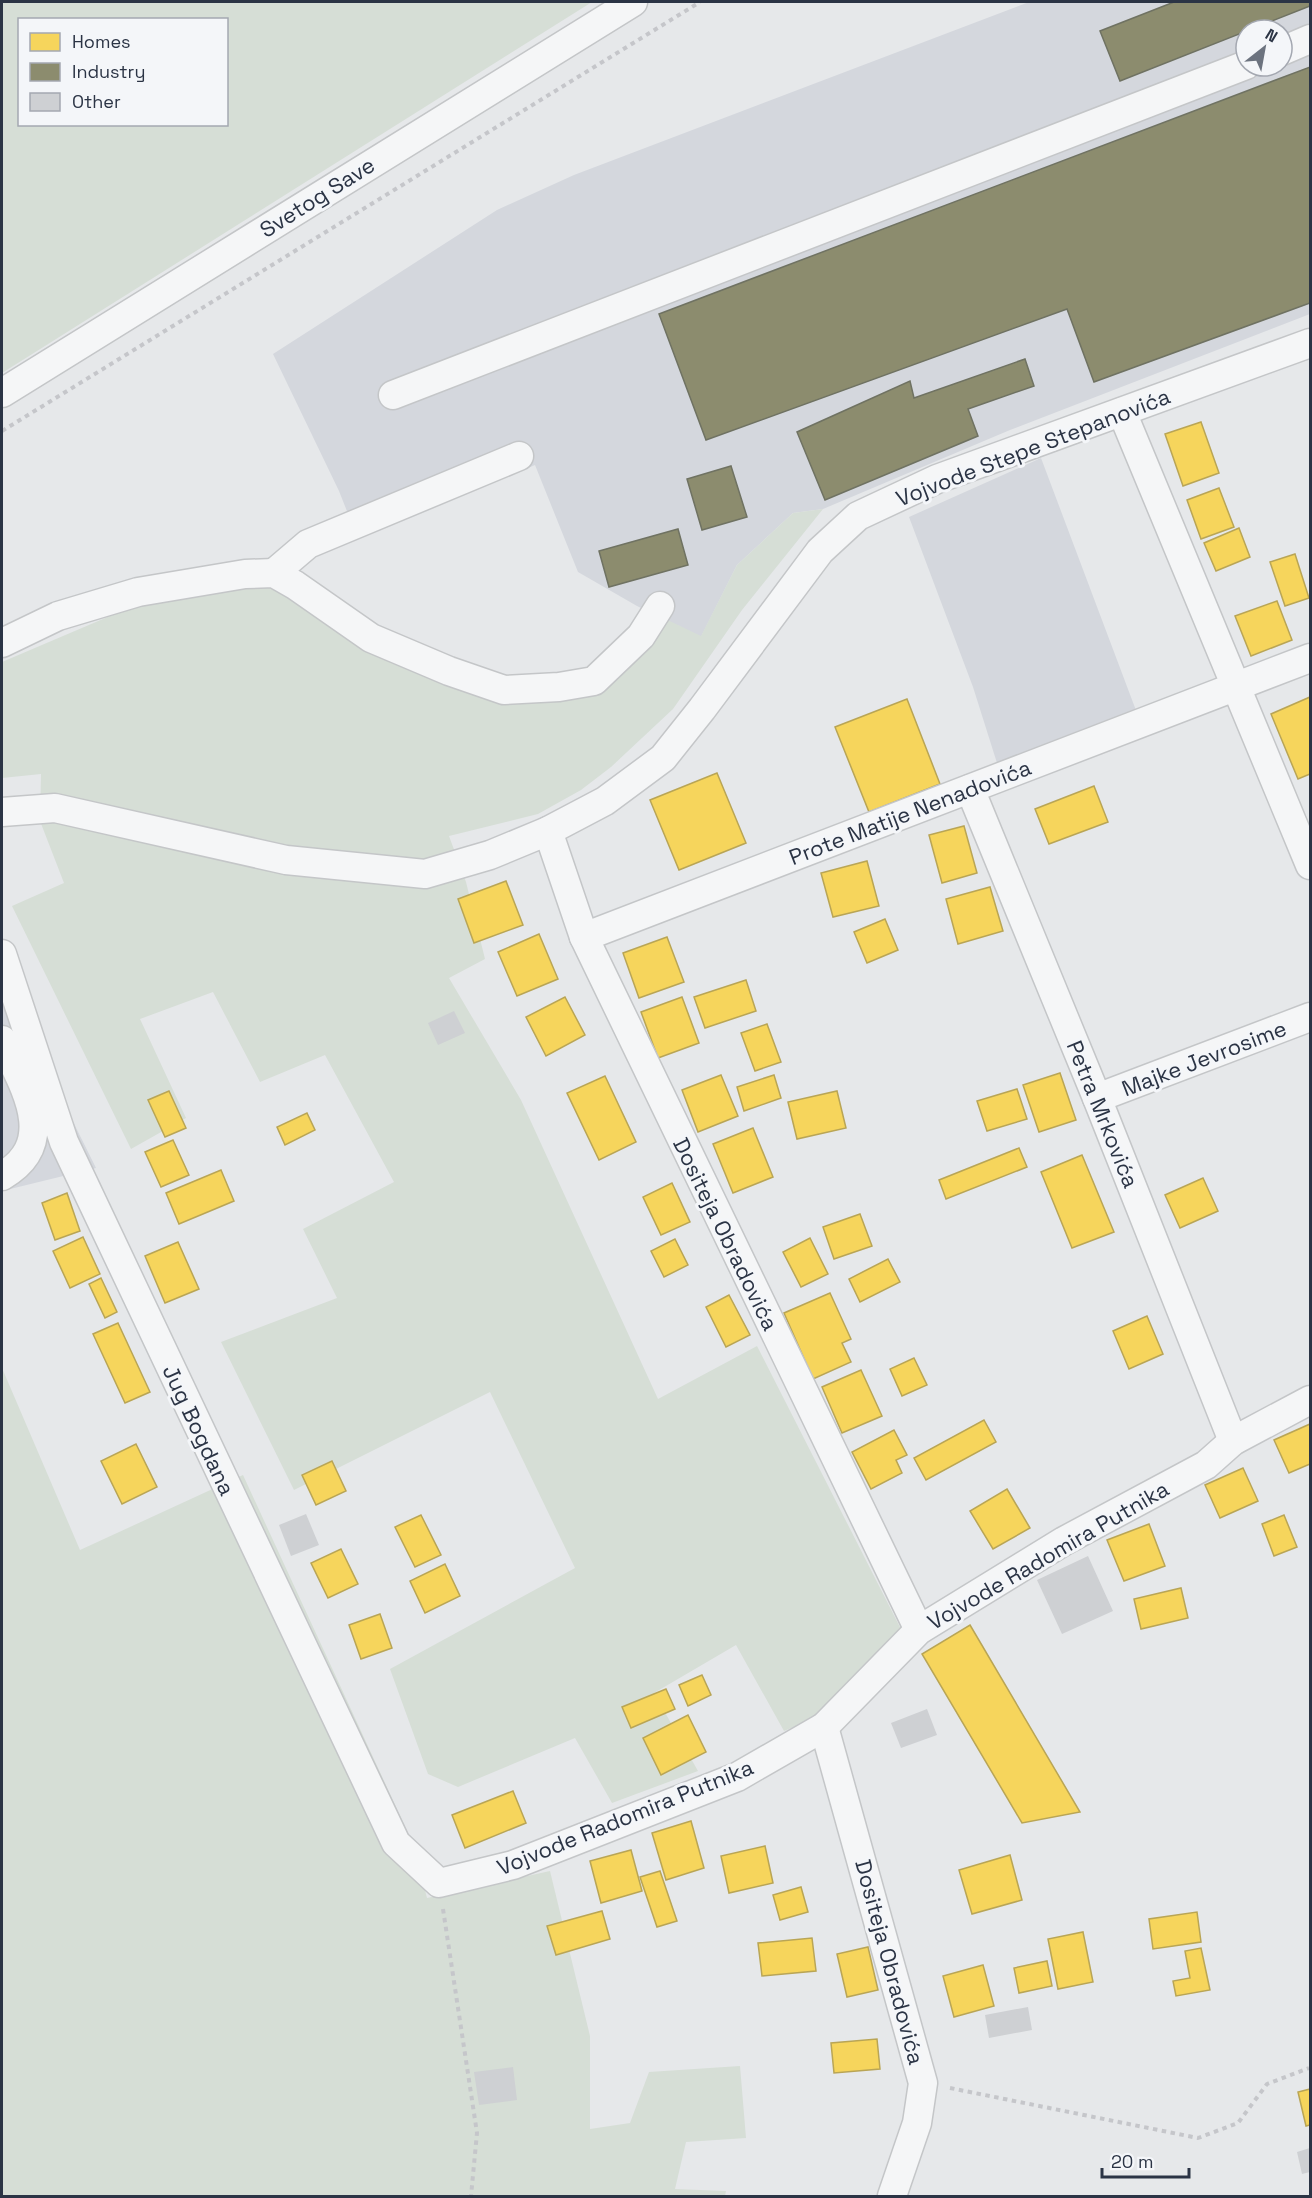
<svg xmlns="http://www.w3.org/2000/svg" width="1312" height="2198" font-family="'Space Grotesk',sans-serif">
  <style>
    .built { fill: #d4d7dd; fill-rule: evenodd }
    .green { fill: #d6ded6; fill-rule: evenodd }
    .homes { fill: #f6d55c; stroke: #b9a555; stroke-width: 1.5 }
    .industry { fill: #8c8c6e; stroke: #6f7262; stroke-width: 1.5 }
    .building { fill: #ced0d3 }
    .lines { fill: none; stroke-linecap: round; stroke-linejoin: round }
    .minor-casing { stroke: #c4c6c8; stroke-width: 31 }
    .path { stroke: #c5c6ca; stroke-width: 4; stroke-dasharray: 4.5 4.5; stroke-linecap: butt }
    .minor { stroke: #f5f6f7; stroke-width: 28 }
    .labels { text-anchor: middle; stroke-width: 6; stroke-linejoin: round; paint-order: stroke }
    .street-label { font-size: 22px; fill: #2b3445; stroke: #f4f6f9 }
  </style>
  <rect width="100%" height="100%" fill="#e6e8ea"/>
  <g class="built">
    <path d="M1029,2H1310V314L1010,430L823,509L793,513L737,565L701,637L637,606L578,572L535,465L358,539L339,491L273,354L497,210L574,175ZM1246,30H1282V66H1246Z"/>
    <polygon points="1041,458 1140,721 1003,782 973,687 909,517"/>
    <polygon points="2,970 22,1019 96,1168 2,1191"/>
  </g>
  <g class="green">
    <path d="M2,2H592L2,373ZM20,20H226V124H20Z"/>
    <polygon points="823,509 742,610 673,709 611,767 581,790 538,814 449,836 466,882 485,959 449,978 521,1100 658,1399 757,1346 905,1637 830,1712 784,1731 736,1645 654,1693 698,1771 612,1803 575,1738 458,1787 428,1774 390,1669 575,1568 490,1392 294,1490 221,1342 337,1298 303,1229 394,1182 325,1055 260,1082 213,992 140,1019 186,1118 131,1149 12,906 64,883 40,821 41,774 2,778 2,662 110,616 245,574 504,690 594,681 655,614 701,636 737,565 793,513"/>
    <polygon points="2,1368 80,1550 243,1475 414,1846 427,1898 550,1871 590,2036 590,2129 630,2123 649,2072 740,2066 746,2138 686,2142 675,2189 726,2191 725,2196 2,2196"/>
  </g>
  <g class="homes">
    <polygon points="1201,422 1219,473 1183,486 1165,434"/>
    <polygon points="1219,488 1234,527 1201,539 1187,500"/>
    <polygon points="1239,528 1250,557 1216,571 1204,543"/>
    <polygon points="1295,554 1309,598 1285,606 1270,562"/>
    <polygon points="1277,601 1292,640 1251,656 1235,616"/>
    <polygon points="1310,697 1310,774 1298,779 1271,714"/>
    <polygon points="907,699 940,784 869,812 835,727"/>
    <polygon points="717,773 746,843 679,870 650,800"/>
    <polygon points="1094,786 1108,822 1049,844 1035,809"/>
    <polygon points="964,826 977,873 942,883 929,835"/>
    <polygon points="867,861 879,906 833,917 821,873"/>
    <polygon points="506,881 523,925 474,943 458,899"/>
    <polygon points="990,887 1003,931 958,944 946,899"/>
    <polygon points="885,919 898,950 867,963 854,932"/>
    <polygon points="539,934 558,979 517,996 498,952"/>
    <polygon points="667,937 684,982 639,998 623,953"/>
    <polygon points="746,980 756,1011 705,1028 694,997"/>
    <polygon points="565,997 585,1035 546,1056 526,1017"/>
    <polygon points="682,997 699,1043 658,1058 641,1012"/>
    <polygon points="767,1024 781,1062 755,1071 741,1033"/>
    <polygon points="1060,1073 1076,1120 1039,1132 1023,1085"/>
    <polygon points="721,1075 738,1116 698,1132 682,1090"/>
    <polygon points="774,1075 781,1098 744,1111 737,1087"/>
    <polygon points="605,1076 636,1142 599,1160 567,1093"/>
    <polygon points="1017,1089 1027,1119 987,1131 977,1101"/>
    <polygon points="169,1091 186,1128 165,1137 148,1100"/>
    <polygon points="837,1091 846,1128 797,1139 788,1102"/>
    <polygon points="307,1113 315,1130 285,1145 277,1127"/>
    <polygon points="753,1128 773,1177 733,1193 713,1144"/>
    <polygon points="173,1140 189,1175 161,1187 145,1152"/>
    <polygon points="1019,1148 1027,1167 946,1199 939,1180"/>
    <polygon points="1082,1155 1114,1232 1072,1248 1041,1172"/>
    <polygon points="221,1170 234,1201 179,1224 166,1193"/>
    <polygon points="1203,1178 1218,1211 1180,1228 1165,1195"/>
    <polygon points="672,1183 690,1222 661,1235 643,1197"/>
    <polygon points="67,1193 80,1231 55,1240 42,1203"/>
    <polygon points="860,1214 872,1246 834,1259 823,1227"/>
    <polygon points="83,1237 100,1274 70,1288 53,1251"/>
    <polygon points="810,1238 828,1274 801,1287 783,1252"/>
    <polygon points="675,1239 688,1265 664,1277 651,1251"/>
    <polygon points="178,1242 199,1289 165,1303 145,1256"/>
    <polygon points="888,1259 900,1282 860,1302 849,1279"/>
    <polygon points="101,1278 117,1312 105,1318 89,1284"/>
    <polygon points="830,1293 851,1339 842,1343 851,1362 813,1379 784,1313"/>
    <polygon points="729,1295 750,1335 726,1347 706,1307"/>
    <polygon points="1147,1316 1163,1354 1129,1369 1113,1331"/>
    <polygon points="118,1323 150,1392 125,1403 93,1334"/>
    <polygon points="914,1358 927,1385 902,1396 890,1369"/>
    <polygon points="861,1370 882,1416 842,1433 822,1387"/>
    <polygon points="984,1420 996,1442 926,1480 914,1458"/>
    <polygon points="1310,1424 1310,1464 1289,1473 1274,1440"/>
    <polygon points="894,1430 907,1455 896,1460 902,1473 871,1489 852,1452"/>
    <polygon points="136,1444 157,1487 122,1504 101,1461"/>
    <polygon points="332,1461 346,1491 316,1505 302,1475"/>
    <polygon points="1243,1468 1258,1501 1220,1518 1205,1485"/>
    <polygon points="1007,1489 1030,1528 993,1549 970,1511"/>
    <polygon points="421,1515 441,1555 415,1567 395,1527"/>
    <polygon points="1284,1515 1297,1547 1274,1556 1262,1524"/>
    <polygon points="1149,1524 1165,1566 1124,1581 1107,1540"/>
    <polygon points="341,1549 358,1584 328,1598 311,1563"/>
    <polygon points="445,1564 460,1596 425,1613 410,1581"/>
    <polygon points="1181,1588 1188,1618 1141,1629 1134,1599"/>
    <polygon points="380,1614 392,1648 361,1659 349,1625"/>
    <polygon points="970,1625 1080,1812 1022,1823 922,1654"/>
    <polygon points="702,1675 711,1695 688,1706 679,1685"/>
    <polygon points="666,1689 675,1709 631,1728 622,1707"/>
    <polygon points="688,1715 706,1752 661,1775 643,1738"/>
    <polygon points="513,1791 526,1823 465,1848 452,1815"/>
    <polygon points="691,1821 704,1868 666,1880 652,1833"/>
    <polygon points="765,1846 773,1883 729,1893 721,1856"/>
    <polygon points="631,1850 642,1891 601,1903 590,1861"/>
    <polygon points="1010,1855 1022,1900 972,1914 959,1870"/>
    <polygon points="660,1871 677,1921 657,1927 640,1877"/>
    <polygon points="801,1887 808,1912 780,1920 773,1895"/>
    <polygon points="602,1911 610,1939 556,1955 547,1926"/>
    <polygon points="1197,1912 1201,1942 1153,1949 1149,1919"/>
    <polygon points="1083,1932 1093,1982 1058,1989 1048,1939"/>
    <polygon points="812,1938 816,1971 762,1976 758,1943"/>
    <polygon points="868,1947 878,1990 847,1997 837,1954"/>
    <polygon points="1201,1948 1210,1990 1176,1996 1173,1981 1190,1978 1185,1951"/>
    <polygon points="1047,1961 1052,1986 1019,1993 1014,1968"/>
    <polygon points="983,1965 994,2006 954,2017 943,1976"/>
    <polygon points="877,2039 880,2069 834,2073 831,2043"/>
    <polygon points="1310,2089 1310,2125 1306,2126 1298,2092"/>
  </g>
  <g class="industry">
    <polygon points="1174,2 1310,2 1310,6 1120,81 1100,31"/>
    <polygon points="1310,67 1310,303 1094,382 1067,309 706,440 659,314"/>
    <polygon points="1025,359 1034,386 968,409 978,436 825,500 797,432 910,381 914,398"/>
    <polygon points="731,466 747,517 702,530 687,479"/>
    <polygon points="678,529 688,565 609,587 599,551"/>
  </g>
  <g class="building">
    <polygon points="454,1011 465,1033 438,1045 428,1023"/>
    <polygon points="306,1514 319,1545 291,1556 279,1525"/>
    <polygon points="1088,1556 1113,1611 1062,1634 1037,1580"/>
    <polygon points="927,1709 937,1735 901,1748 891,1723"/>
    <polygon points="1028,2007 1032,2030 989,2038 985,2015"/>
    <polygon points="513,2067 517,2100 479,2105 474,2072"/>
    <polygon points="1310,2148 1310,2172 1302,2174 1297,2152"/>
  </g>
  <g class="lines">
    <g class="minor-casing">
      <g id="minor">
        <polyline points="1282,51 1310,39"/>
        <polyline points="2,393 633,2"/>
        <polyline points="393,395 1246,65"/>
        <polyline points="1122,412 1310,865"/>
        <polyline points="274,573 308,544 519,456"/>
        <polyline points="2,643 58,616 138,592 245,574 274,573 295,585 371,638 449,671 504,690 559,687 594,681 641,636 660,606"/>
        <polyline points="970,789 1097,1098 1233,1441"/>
        <polyline points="2,812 55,808 286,860 425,874 490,855 548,831 605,801 663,758 702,709 820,551 858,516 937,479 1310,343"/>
        <polyline points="548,831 584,937 919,1630"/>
        <polyline points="584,937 1310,658"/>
        <polyline points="2,954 64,1142 396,1843 439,1883 513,1865 737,1777 824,1727 919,1630 1064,1541 1206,1465 1233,1441 1310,1400"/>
        <path d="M2,1040C23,1085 61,1142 2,1176"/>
        <polyline points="1097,1098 1310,1017"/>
        <polyline points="824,1727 923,2083 917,2123 892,2196"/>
      </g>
    </g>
    <g class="path">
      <polyline points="2,431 700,2"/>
      <polyline points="443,1909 477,2133 471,2196"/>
      <polyline points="950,2088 1198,2138 1238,2123 1267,2084 1309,2068"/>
    </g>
    <use href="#minor" class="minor"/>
  </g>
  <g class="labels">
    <g class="street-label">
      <text transform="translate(317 197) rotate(-32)" y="8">Svetog Save</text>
      <text transform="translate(1033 447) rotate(-21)" y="8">Vojvode Stepe Stepanovića</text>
      <text transform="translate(910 812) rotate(-21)" y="8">Prote Matije Nenadovića</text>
      <text transform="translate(1204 1058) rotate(-21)" y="8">Majke Jevrosime</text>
      <text transform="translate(1103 1114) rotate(68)" y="8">Petra Mrkovića</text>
      <text transform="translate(726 1234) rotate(64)" y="8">Dositeja Obradovića</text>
      <text transform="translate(199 1430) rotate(65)" y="8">Jug Bogdana</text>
      <text transform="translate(1048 1555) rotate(-30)" y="8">Vojvode Radomira Putnika</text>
      <text transform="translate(625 1817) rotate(-22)" y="8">Vojvode Radomira Putnika</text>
      <text transform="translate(890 1962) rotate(75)" y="8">Dositeja Obradovića</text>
    </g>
  </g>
  <rect width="1312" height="2198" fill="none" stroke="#2b3445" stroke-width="6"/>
  <rect x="18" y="18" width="210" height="108" fill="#f4f6f9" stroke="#a4a8b1" stroke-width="1.5"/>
  <rect x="30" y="33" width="30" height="18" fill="#f6d55c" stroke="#a4a8b1" stroke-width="1.5"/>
  <text x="72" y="48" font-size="18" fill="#2b3445">Homes</text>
  <rect x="30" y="63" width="30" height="18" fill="#8c8c6e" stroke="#a4a8b1" stroke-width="1.5"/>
  <text x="72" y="78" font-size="18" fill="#2b3445">Industry</text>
  <rect x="30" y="93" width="30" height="18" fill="#ced0d3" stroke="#a4a8b1" stroke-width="1.5"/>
  <text x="72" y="108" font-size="18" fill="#2b3445">Other</text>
  <g transform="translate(1264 48) rotate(31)"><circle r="28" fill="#f4f6f9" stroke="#a4a8b1" stroke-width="1.5"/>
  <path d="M0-4.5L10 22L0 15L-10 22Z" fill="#6c737f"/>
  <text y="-9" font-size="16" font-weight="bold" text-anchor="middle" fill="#2b3445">N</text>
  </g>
  <path d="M1102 2168v9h87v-9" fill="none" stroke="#2b3445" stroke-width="3"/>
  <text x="1111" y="2168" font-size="18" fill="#2b3445" stroke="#f4f6f9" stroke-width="4.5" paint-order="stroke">20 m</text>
</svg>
